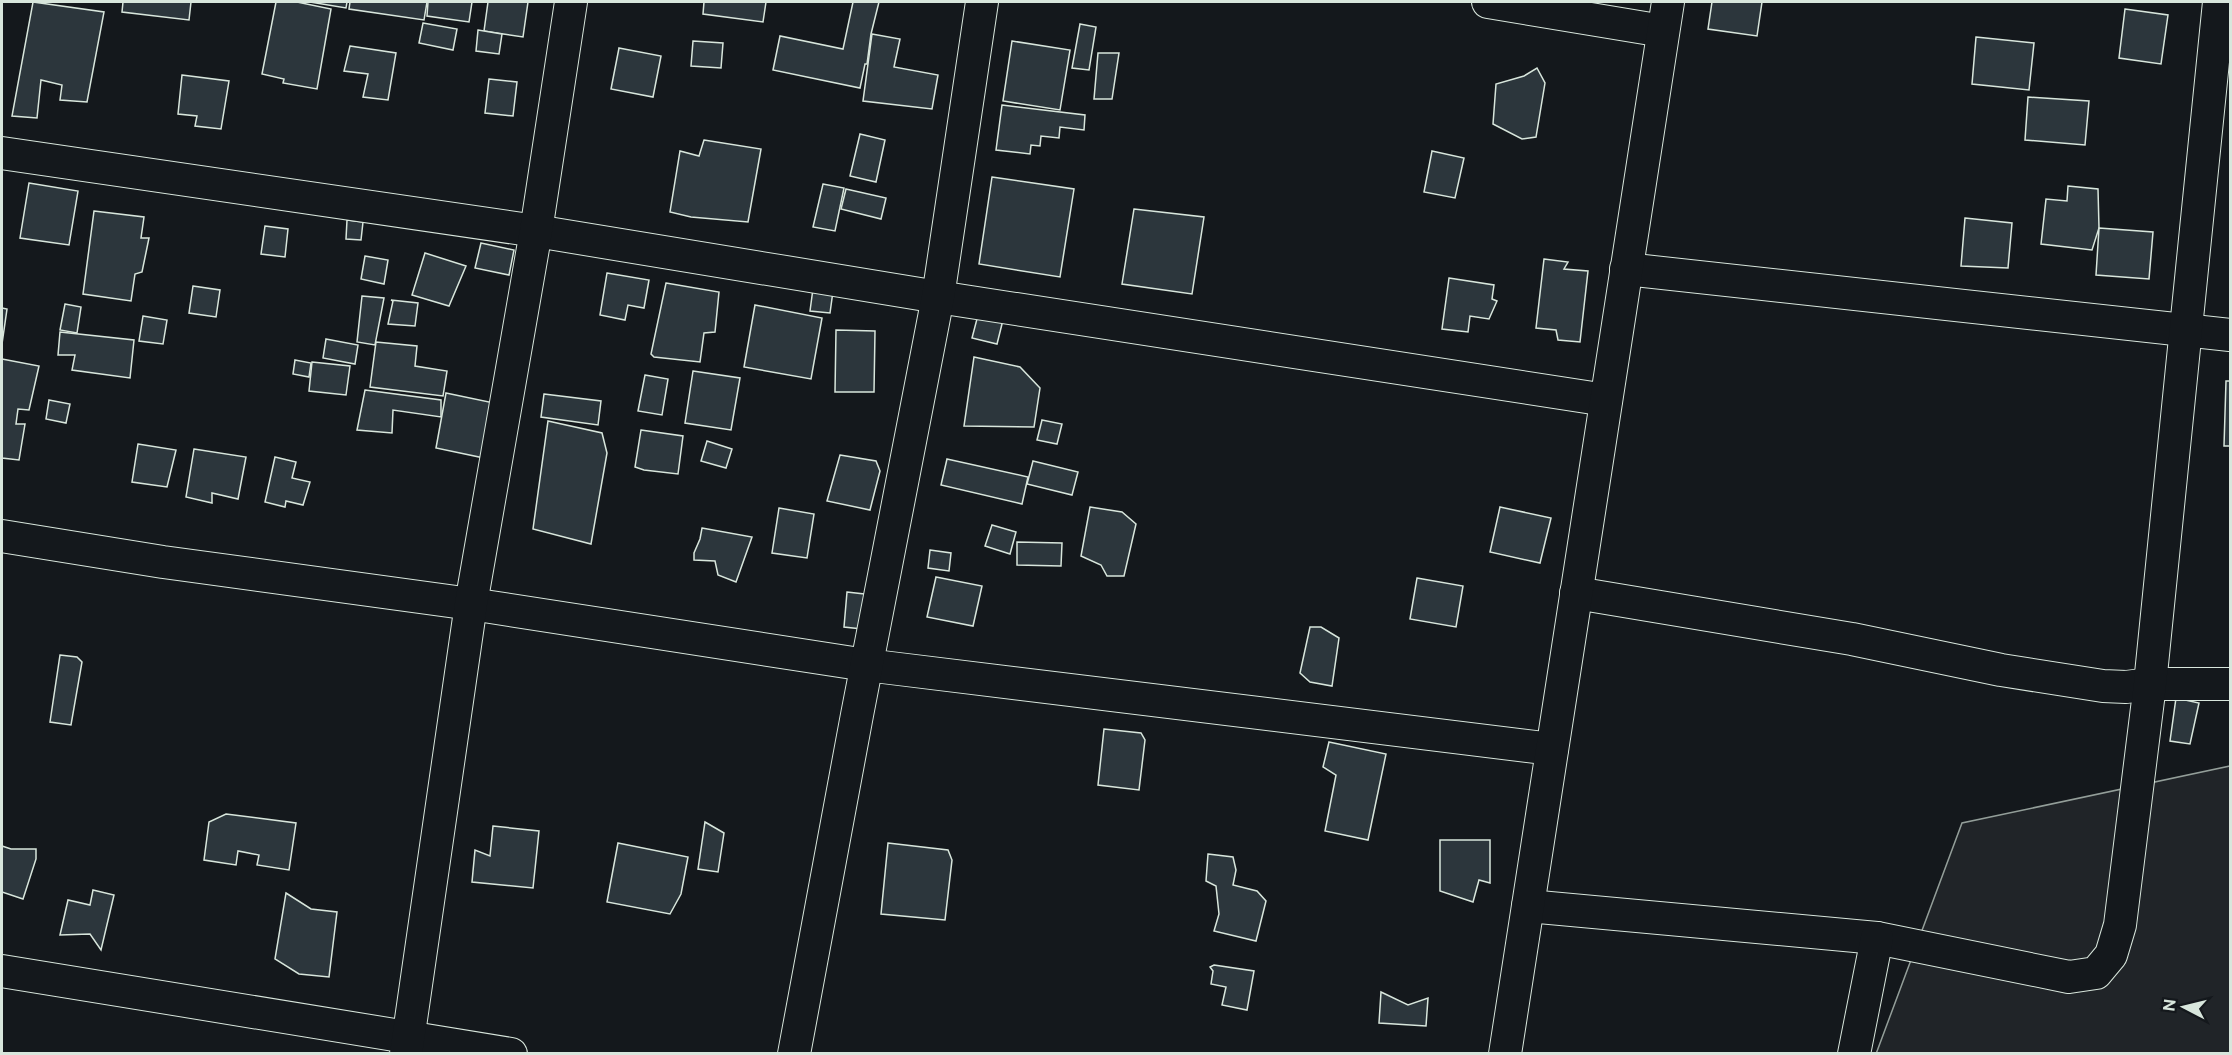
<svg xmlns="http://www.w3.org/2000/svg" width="2232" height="1055" font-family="'Public Sans',sans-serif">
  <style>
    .green { fill: #202428; stroke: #939e99; stroke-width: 1.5 }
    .building { fill: #2c363c; stroke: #d8e6dc; stroke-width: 1.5 }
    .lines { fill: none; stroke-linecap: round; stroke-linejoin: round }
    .street-casing { stroke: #d8e6dc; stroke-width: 34 }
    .street { stroke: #14181c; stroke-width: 32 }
  </style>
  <rect width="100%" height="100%" fill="#14181c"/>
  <polygon class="green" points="2230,766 2230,1053 1876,1054 1962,823"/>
  <g class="building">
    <polygon points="33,2 104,12 87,102 60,100 62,85 41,80 37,118 12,116"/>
    <polygon points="123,2 191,2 189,20 122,12"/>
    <polygon points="276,2 297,2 331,9 317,89 283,83 284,79 262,74"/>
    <polygon points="310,2 347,2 346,8"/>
    <polygon points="350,2 427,2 424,20 349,9"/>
    <polygon points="428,2 472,2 469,22 427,16"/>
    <polygon points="488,2 528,2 523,37 484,31"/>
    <polygon points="704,2 766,2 763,22 703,14"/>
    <polygon points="853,2 879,2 871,34 867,64 865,64 860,88 773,70 780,36 843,49"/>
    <polygon points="1712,2 1762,2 1757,36 1708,29"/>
    <polygon points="2125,9 2168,15 2161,64 2119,58"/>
    <polygon points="423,23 457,29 453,50 419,43"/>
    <polygon points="1080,24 1096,27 1089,70 1072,68"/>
    <polygon points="478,30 502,34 499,54 476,51"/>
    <polygon points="872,34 900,39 894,67 938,75 932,109 863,101"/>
    <polygon points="1976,37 2034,43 2029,90 1972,84"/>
    <polygon points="693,41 723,43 721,68 691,66"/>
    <polygon points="1012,41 1070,50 1060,110 1003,101"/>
    <polygon points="350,46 396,53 388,100 363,97 368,74 344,71"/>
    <polygon points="619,48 661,56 653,97 611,89"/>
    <polygon points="1098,53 1119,53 1112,99 1094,99"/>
    <polygon points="1537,68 1545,83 1536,137 1522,139 1493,124 1496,84 1524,76"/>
    <polygon points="182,75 229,81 221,129 195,126 197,116 178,114"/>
    <polygon points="489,79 517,82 513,116 485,113"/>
    <polygon points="2028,97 2089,101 2085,145 2025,140"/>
    <polygon points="1002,105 1085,115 1084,130 1060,127 1059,138 1041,136 1040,146 1031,145 1030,154 996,150"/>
    <polygon points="860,134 885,140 876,182 850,176"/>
    <polygon points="704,140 761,149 748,222 691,217 670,212 680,151 699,156"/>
    <polygon points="1432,151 1464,158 1455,198 1424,192"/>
    <polygon points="992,177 1074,189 1060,277 979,264"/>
    <polygon points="29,183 78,191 69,245 20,238"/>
    <polygon points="823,184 844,188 835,231 813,227"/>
    <polygon points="2068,186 2098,189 2099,228 2092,250 2041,244 2046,199 2067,201"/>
    <polygon points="846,189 886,198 881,219 841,209"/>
    <polygon points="1134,209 1204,217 1192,294 1122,284"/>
    <polygon points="94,211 144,217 141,238 149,238 142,272 135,274 131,301 83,294"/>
    <polygon points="1965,218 2012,223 2008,268 1961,266"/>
    <polygon points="347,220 363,222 361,240 346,239"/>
    <polygon points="265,226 288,229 285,257 261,254"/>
    <polygon points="2099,228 2153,232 2149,279 2096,275"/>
    <polygon points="481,243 514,250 509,275 475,268"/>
    <polygon points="425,253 466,266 449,306 412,295"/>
    <polygon points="365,256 388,260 384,284 361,279"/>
    <polygon points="1544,259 1568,262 1564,269 1588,271 1580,342 1558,340 1556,330 1536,328"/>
    <polygon points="607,273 649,280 644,308 628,305 625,320 600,315"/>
    <polygon points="1449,278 1494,285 1492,299 1497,301 1489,319 1470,316 1468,332 1442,329"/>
    <polygon points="814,281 834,284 830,313 810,311"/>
    <polygon points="666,283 719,292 715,332 704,333 700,362 654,357 651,354"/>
    <polygon points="193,286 220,290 216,317 189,313"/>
    <polygon points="362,296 384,298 375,345 357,342"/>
    <polygon points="391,300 418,303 415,326 388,324 393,301"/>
    <polygon points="65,304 81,307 77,333 60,330"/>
    <polygon points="755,305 822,318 811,379 744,367"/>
    <polygon points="2,308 7,309 2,344"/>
    <polygon points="978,315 1003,320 997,344 972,338"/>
    <polygon points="143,316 167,320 163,344 139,341"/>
    <polygon points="836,330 875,331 874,392 835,392"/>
    <polygon points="60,332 134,340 130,378 72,370 75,355 58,355"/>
    <polygon points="326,339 358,345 355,364 323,358"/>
    <polygon points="376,342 417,346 415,366 447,371 443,396 370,387"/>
    <polygon points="974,357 1020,367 1040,388 1034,427 964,426"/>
    <polygon points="2,359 39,366 29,410 18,409 16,424 25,424 19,460 2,458"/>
    <polygon points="295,360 311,363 309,377 293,374"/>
    <polygon points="312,362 350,366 346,395 309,391"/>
    <polygon points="693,371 740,378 731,430 685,423"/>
    <polygon points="645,375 668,379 662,415 638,411"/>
    <polygon points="2226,381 2230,381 2230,446 2224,446"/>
    <polygon points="365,390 441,400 441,417 393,410 392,433 357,430"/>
    <polygon points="446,393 494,403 484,458 436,448"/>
    <polygon points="544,394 601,401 598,425 541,417"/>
    <polygon points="49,400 70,404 66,423 46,419"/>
    <polygon points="1042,420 1062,424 1057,444 1037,440"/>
    <polygon points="548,421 602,433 607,453 591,544 533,529"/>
    <polygon points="641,430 683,436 678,474 644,470 635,467"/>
    <polygon points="707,441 732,449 726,468 701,461"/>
    <polygon points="138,444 176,450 167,487 132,482"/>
    <polygon points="194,449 246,457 238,499 212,493 212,503 186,497"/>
    <polygon points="840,455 876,461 880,471 870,510 827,501"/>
    <polygon points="275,457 296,462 292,478 310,482 303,505 286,501 285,507 265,502"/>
    <polygon points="947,459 1028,477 1022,504 941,485"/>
    <polygon points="1033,461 1078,472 1072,495 1027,484"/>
    <polygon points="1090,507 1122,512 1136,524 1124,576 1107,576 1101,565 1081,556"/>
    <polygon points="1500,507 1551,518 1540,563 1490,552"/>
    <polygon points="779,508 814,514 807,558 772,553"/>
    <polygon points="992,525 1016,532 1010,554 985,546"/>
    <polygon points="702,528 752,537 736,582 718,575 715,561 694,560 694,553 700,539"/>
    <polygon points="1017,542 1062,543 1061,566 1017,565"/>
    <polygon points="930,550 951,553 949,571 928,568"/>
    <polygon points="936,577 982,586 973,626 927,617"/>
    <polygon points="1417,578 1463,586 1456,627 1410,619"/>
    <polygon points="847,592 873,595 871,630 844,627"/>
    <polygon points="1310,627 1321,627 1339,638 1332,686 1310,682 1300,673"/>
    <polygon points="60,655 77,657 82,662 71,725 50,722"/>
    <polygon points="2176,698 2199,703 2190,744 2170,741"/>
    <polygon points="1104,729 1141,733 1145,740 1139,790 1098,785"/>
    <polygon points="1329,742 1386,754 1368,840 1325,831 1336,775 1323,767"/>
    <polygon points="226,814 296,823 289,870 257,865 259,855 238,851 236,865 204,860 209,822"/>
    <polygon points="705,822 724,833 718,872 698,869"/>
    <polygon points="493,826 539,831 533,888 472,882 475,850 490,856"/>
    <polygon points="1440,840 1490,840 1490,883 1479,880 1473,902 1440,891"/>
    <polygon points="618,843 688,857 681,894 670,914 607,902"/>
    <polygon points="888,843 948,850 952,860 945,920 881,914"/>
    <polygon points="2,846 11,849 36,849 36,859 23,899 2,892"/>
    <polygon points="1208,854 1233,857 1236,870 1233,885 1257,891 1266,901 1256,941 1214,931 1219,914 1216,886 1206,881"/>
    <polygon points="93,890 114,895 101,950 90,934 60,935 68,900 90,905"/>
    <polygon points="286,893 311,909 337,912 329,977 299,974 275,959"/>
    <polygon points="1214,965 1254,971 1247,1010 1222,1005 1226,987 1211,984 1213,971 1210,967"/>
    <polygon points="1381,992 1408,1005 1428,998 1426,1026 1379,1023"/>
  </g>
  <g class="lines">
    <g class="street-casing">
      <g id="street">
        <polyline points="1488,2 1663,31"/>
        <polyline points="2,153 536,231 938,297 1606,400"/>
        <polyline points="1626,269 2230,335"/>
        <polyline points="2,536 163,562 471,604 866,665 1552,749"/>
        <polyline points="1576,593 1852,639 2001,670 2103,686 2126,687 2150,684 2230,684"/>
        <polyline points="1528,906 1877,938 2069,977 2096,973 2111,955 2120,925 2150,684 2219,2"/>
        <polyline points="2,971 511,1054"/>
        <polyline points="406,1054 471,604 536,231 571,2"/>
        <polyline points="794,1054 857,715 938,297 982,2"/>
        <polyline points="1505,1054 1668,2"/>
        <polyline points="1854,1054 1877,938"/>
      </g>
    </g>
    <use href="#street" class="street"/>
  </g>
  <rect width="2232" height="1055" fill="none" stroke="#d8e6dc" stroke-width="6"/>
  <g transform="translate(2184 1007) rotate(277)" stroke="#14181c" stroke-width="4.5" paint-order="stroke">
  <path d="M0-4.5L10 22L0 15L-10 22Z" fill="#d8e6dc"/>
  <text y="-9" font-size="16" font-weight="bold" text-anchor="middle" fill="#d8e6dc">N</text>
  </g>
</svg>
